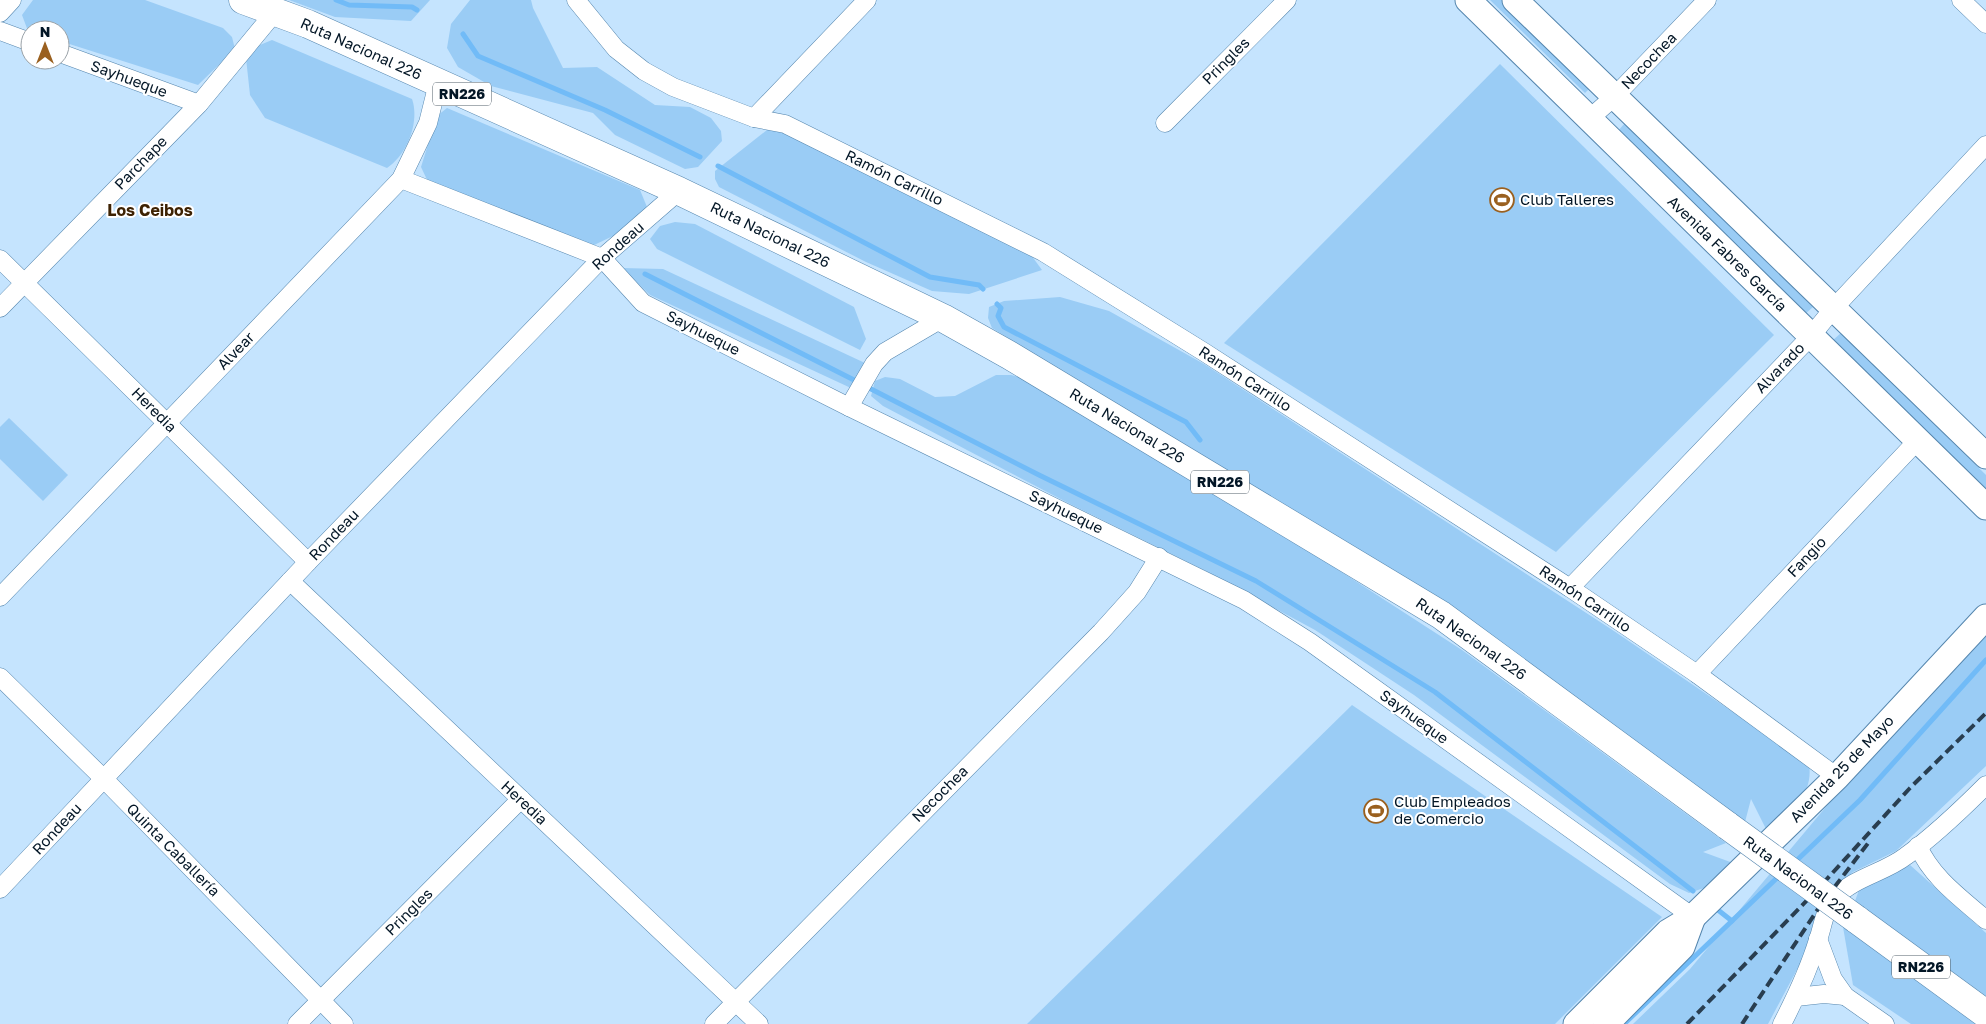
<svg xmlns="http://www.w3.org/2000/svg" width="1986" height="1024" font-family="'Golos Text',sans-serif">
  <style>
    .green { fill: #9accf5 }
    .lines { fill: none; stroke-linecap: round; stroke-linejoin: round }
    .stream { stroke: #71bbf7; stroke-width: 5 }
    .street-casing { stroke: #5586ae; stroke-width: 19 }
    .secondary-casing { stroke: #5586ae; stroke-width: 27 }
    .highway-casing { stroke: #5586ae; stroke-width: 29 }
    .street { stroke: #fff; stroke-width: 18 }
    .secondary { stroke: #fff; stroke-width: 25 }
    .highway { stroke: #fff; stroke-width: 28 }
    .rail { stroke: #293e50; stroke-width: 4; stroke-dasharray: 10 5; stroke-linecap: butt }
    .highway-bridge-casing { stroke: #5586ae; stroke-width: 29; stroke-linecap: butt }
    .highway-bridge { stroke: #fff; stroke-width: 28 }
    .labels { text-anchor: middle; stroke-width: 4; stroke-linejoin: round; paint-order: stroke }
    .shield { fill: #fff; stroke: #4f5c67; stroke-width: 1 }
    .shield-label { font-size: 14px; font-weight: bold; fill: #031626 }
    .street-label { font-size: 15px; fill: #031626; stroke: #fff }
    .poi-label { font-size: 15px; fill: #031626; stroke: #fff; text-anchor: start }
    .neighbourhood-label { font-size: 16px; font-weight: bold; fill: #3d2203; stroke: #fff }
  </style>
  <rect width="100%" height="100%" fill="#c5e4fe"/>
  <g class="green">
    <polygon points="33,0 145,0 223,28 232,37 235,49 198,85 60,41 60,30 28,31 22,15"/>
    <polygon points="289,0 430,0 411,21 335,17"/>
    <polygon points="470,0 531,0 533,8 563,68 597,67 655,105 690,107 711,118 721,131 722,141 698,167 685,169 615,135 593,113 491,86 458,67 447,48 451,24"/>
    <polygon points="1490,0 1507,0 1593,85 1585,93"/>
    <path d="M272,40L412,99C420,122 407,155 387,168L265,118L250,95L246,58L255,47Z"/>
    <polygon points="1500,64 1774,335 1556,552 1224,343"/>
    <polygon points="447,108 640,190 647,207 615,235 590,247 430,186 421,167 437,116"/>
    <polygon points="1625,123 1813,307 1804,315 1617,132"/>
    <polygon points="767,130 787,130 1031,255 1042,270 969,294 932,291 866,262 719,187 715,179 715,171"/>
    <polygon points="675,222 695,224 854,307 866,339 860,350 657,249 650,239 660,226"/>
    <polygon points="622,268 663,269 865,363 853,389 650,295"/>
    <path d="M1060,297L1109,311L1204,364L1614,631L1809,764C1814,796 1789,813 1768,833L1751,799L1745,822L1123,410L992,328L988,318L989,307L1004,301Z"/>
    <polygon points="1841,333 1986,475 1986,492 1832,341"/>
    <polygon points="996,375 1011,375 1030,380 1261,520 1462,650 1726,843 1703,852 1733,863 1704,888 1689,893 1670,884 1414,695 1315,630 1204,570 1072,505 883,406 871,396 875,381 885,377 900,379 935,397 955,396"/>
    <polygon points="9,418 68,475 43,501 0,459 0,427"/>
    <polygon points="1986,629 1986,766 1896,851 1853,872 1843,883 1768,1024 1633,1024 1690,969 1851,777"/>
    <polygon points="1352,705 1662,917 1555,1024 1027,1024"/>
    <polygon points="1910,865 1986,933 1986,996 1855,901 1859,890"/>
    <polygon points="1843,927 1976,1024 1911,1024 1853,985"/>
  </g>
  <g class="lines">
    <g class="stream">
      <polyline points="336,0 349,5 412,7 417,10"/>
      <polyline points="463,34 478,56 605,110 700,157"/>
      <polyline points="718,166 930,277 979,285 983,289"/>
      <polyline points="645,274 854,380"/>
      <polyline points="997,304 1001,308 998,316 1004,327 1186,422 1200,440"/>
      <polyline points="871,389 1039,475 1256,581 1435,692 1693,891"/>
      <polyline points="1794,863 1860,800 1986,660"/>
      <polyline points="1718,910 1732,921"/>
      <polyline points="1624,1024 1780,875"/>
    </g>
    <g class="street-casing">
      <g id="street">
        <polyline points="576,0 616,49 644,71 673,87 754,118 785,124 1043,252 1204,352 1570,588 1697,674 1837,777"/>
        <polyline points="1961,0 1986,24"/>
        <polyline points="0,13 12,0"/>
        <polyline points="0,31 30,42"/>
        <polyline points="60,53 199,104"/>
        <polyline points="754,118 867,0"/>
        <polyline points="1589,119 1614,97 1707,0"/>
        <polyline points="1165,123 1287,0"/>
        <polyline points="401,179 602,258 643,303 849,407 1244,600 1310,642 1693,917"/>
        <polyline points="0,259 308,562"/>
        <polyline points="0,308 199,104 275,12"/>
        <polyline points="849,407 874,364 885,352 943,318"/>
        <polyline points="290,581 759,1024"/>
        <polyline points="1570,588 1811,336 1833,309 1986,145"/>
        <polyline points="0,597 401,179 428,123 438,83"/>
        <polyline points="1697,674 1918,440"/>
        <polyline points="0,677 104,779 344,1024"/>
        <path d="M1918,846C1932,878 1961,898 1986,920"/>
        <polyline points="0,889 308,562 602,258 679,191"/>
        <polyline points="1818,939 1833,979 1845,996 1885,1024"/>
        <polyline points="1796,997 1824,994 1845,996"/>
        <polyline points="297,1024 521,799"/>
        <polyline points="714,1024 1101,632 1137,592 1159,557"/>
        <path d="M1782,1024C1796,997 1809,969 1818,940C1823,926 1824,910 1835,898C1854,877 1884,873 1906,856C1935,835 1961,810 1986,785"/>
      </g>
    </g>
    <g class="secondary-casing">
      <g id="secondary">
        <polyline points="1468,0 1986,507"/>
        <polyline points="1515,0 1986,456"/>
        <polyline points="1576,1024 1668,932 1693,917 1837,777 1986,617"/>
        <polyline points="1606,1024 1682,947 1693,917"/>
      </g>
    </g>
    <g class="highway-casing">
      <g id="highway">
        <polyline points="243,0 308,24 679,191 943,318 1009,355 1441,615 1728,826"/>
        <polyline points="1856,919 1986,1014"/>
      </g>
    </g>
    <use href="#street" class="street"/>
    <use href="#secondary" class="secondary"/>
    <use href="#highway" class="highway"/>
    <g class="rail">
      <polyline points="1687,1024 1816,891 1910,788 1986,713"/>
      <polyline points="1742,1024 1820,906 1869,842"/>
    </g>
    <g class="highway-bridge-casing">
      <polyline id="highway-bridge" points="1728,826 1856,919"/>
    </g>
    <use href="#highway-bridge" class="highway-bridge"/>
  </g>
  <defs>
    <g id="stadium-ring" transform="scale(1.25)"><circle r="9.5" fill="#fff" stroke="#9a601f" stroke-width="1.5"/><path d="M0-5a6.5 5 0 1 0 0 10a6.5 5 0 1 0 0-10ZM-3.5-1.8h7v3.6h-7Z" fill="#9a601f"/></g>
  </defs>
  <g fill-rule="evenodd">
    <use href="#stadium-ring" x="1502" y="200"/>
    <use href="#stadium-ring" x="1376" y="811"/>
  </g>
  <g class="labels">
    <g class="shield">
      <rect x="433" y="82.5" width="58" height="23" rx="4"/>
      <rect x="1191" y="470.5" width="58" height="23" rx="4"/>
      <rect x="1892" y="955.5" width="58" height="23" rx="4"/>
    </g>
    <g class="shield-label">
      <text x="462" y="99">RN226</text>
      <text x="1220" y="487">RN226</text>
      <text x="1921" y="972">RN226</text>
    </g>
    <g class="street-label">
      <text transform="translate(361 49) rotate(24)" y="5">Ruta Nacional 226</text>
      <text transform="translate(1226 61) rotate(-45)" y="5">Pringles</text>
      <text transform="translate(1649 61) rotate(-46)" y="5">Necochea</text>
      <text transform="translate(129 79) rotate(20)" y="5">Sayhueque</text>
      <text transform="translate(141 163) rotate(-46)" y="5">Parchape</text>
      <text transform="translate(894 178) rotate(26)" y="5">Ramón Carrillo</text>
      <text transform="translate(770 235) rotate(26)" y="5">Ruta Nacional 226</text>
      <text transform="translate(618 246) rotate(-42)" y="5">Rondeau</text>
      <text transform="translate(1727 254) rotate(44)" y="5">Avenida Fabres García</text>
      <text transform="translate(703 333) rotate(27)" y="5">Sayhueque</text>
      <text transform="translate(236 351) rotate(-46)" y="5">Alvear</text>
      <text transform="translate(1780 368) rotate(-46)" y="5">Alvarado</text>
      <text transform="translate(1245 379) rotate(33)" y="5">Ramón Carrillo</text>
      <text transform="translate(154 410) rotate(45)" y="5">Heredia</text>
      <text transform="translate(1127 426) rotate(31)" y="5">Ruta Nacional 226</text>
      <text transform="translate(1066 512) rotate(26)" y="5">Sayhueque</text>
      <text transform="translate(334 535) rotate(-46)" y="5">Rondeau</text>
      <text transform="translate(1807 557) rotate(-47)" y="5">Fangio</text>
      <text transform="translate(1585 599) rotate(34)" y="5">Ramón Carrillo</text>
      <text transform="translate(1471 639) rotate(35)" y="5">Ruta Nacional 226</text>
      <text transform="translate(1414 717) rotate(36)" y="5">Sayhueque</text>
      <text transform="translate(1842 769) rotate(-46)" y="5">Avenida 25 de Mayo</text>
      <text transform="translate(940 794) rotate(-45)" y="5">Necochea</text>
      <text transform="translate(524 803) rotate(43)" y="5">Heredia</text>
      <text transform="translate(57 829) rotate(-47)" y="5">Rondeau</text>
      <text transform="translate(173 850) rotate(45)" y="5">Quinta Caballería</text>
      <text transform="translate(1798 878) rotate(36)" y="5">Ruta Nacional 226</text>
      <text transform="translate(409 912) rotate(-45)" y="5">Pringles</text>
    </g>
    <g class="poi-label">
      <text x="1520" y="205">Club Talleres</text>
      <text x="1394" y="807">Club Empleados<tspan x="1394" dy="17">de Comercio</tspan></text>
    </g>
    <g class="neighbourhood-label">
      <text x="150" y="216">Los Ceibos</text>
    </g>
  </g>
  <g transform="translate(45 45)"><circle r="24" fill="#ffffff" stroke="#9aa2a8"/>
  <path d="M0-4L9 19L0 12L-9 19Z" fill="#9a601f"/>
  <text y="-8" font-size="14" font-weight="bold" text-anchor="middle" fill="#031626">N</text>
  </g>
</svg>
